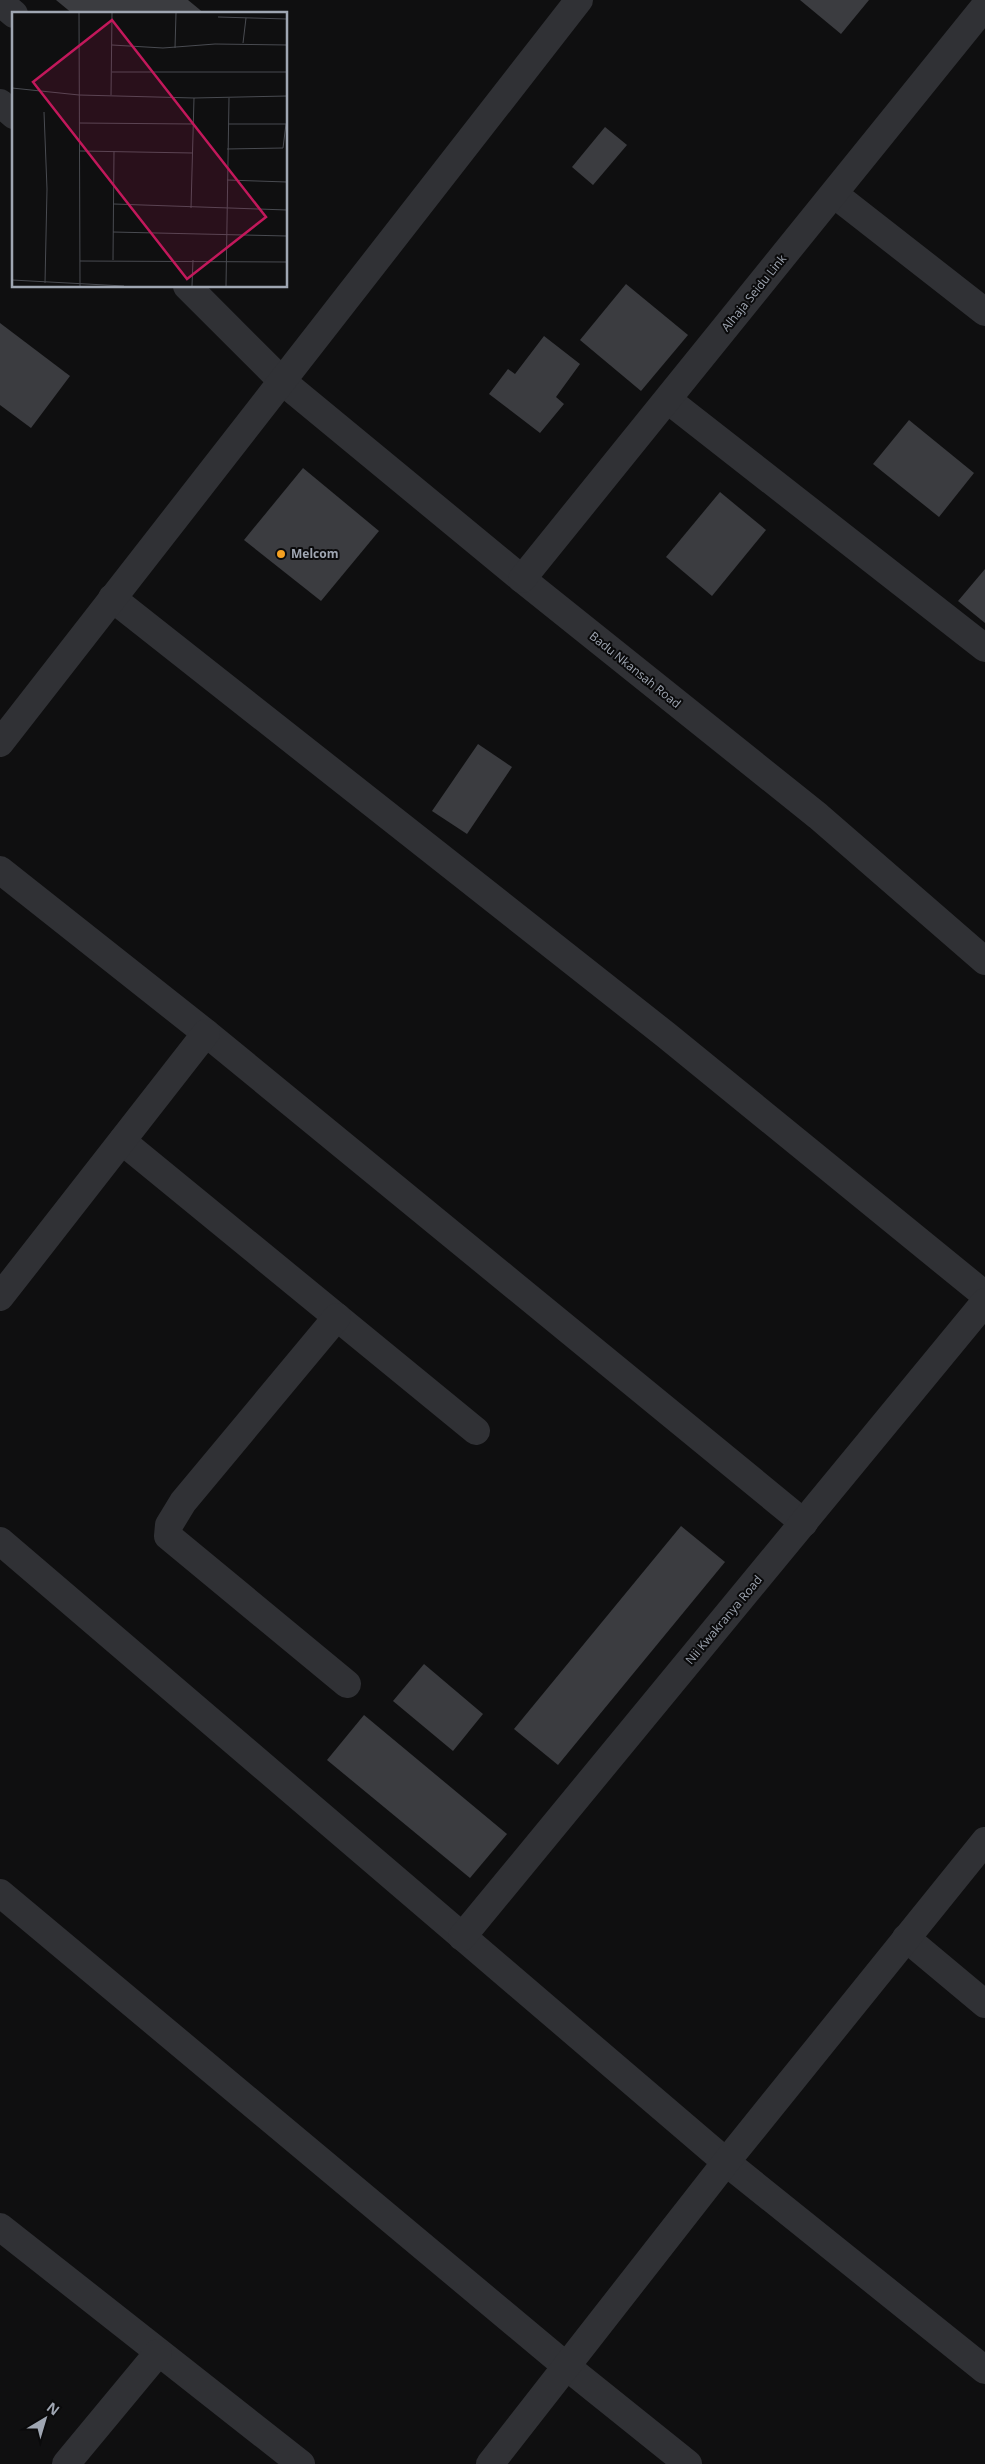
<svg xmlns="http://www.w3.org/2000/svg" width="985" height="2464" font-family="'Open Sans',sans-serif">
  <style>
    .building { fill: #3b3c40 }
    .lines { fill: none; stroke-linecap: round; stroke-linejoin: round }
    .minor { stroke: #303135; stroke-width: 28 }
    .poi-dot { fill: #f6a121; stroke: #0a0a0b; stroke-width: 2 }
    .labels { text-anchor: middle; stroke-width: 4; stroke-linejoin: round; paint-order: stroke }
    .street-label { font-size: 12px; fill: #9fa6b2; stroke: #0a0a0b }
    .poi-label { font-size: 12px; font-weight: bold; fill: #9fa6b2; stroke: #0a0a0b; text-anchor: start }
    .inset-road { fill: none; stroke: #494b51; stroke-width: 1 }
    .view { fill: #c2185b; fill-opacity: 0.15; stroke: #c2185b; stroke-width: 2.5 }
    .inset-edge { fill: none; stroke: #9fa6b2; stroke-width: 2.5 }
  </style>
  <rect width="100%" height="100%" fill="#0f0f10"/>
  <g class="building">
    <polygon points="56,0 188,0 205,14 73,14"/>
    <polygon points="800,0 869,0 841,34"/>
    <polygon points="605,127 627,145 593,185 572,167"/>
    <polygon points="626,284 688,335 641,391 580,340"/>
    <polygon points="0,323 70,376 31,428 0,405"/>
    <polygon points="544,336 580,364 556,397 564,404 540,433 489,394 508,369 515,374"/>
    <polygon points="909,420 974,473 939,517 873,464"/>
    <polygon points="303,468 379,531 321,601 244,540"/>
    <polygon points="720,492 766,530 712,596 666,557"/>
    <polygon points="985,569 985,623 958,601"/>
    <polygon points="478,744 512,767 467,834 432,811"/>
    <polygon points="681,1526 725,1562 558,1765 514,1729"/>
    <polygon points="424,1664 483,1714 453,1751 393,1701"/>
    <polygon points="364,1715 507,1834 470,1878 327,1760"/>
  </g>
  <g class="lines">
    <g class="minor">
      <polyline points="8,9 14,14"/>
      <polyline points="0,103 14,115"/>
      <polyline points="834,194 985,312"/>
      <polyline points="187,286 282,381 522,579 818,816 985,961"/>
      <polyline points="668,400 985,648"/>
      <polyline points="522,579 985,6"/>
      <polyline points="112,598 666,1035 985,1295"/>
      <polyline points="0,743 579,0"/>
      <polyline points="0,870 206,1033 804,1523"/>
      <polyline points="122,1141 476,1431"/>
      <polyline points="0,1297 206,1033"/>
      <polyline points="337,1317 183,1502 169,1525 168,1536 347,1684"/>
      <polyline points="0,1541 726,2162 985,2370"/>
      <polyline points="0,1893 566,2366 688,2464"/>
      <polyline points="462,1937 985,1302"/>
      <polyline points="906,1938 985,2004"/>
      <polyline points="0,2227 301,2464"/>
      <polyline points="66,2464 158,2353"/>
      <polyline points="490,2464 726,2162 985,1841"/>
    </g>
  </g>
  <circle class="poi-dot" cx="281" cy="554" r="5"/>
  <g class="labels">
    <g class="street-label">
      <text transform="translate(754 293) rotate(-51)" y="4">Alhaja Seidu Link</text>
      <text transform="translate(635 670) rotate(39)" y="4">Badu Nkansah Road</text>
      <text transform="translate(724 1620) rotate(-50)" y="4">Nii Kwakranya Road</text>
    </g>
    <g class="poi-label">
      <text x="291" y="558">Melcom</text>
    </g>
  </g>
  <g transform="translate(12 12)">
    <rect width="275" height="275" fill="#0f0f10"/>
    <path class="inset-road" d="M67,1L68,274M206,5L275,7M231,31L234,6M100,33L151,36L203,32L275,33M163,36L164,1M100,60H275M0,76L67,83L182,86L275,84M99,83L100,1M32,100L35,177L33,271M67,111L181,112M216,112H275M215,137L271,136L274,112M68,139L181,141M215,168L275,170M102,192L275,198M179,196L182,86M101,220L275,224M101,248L102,139M68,249L275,250M0,268L112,274M180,274L181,248M214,274L217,86"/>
    <path class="view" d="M100,8L254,205L175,267L21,70Z"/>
    <rect width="275" height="275" class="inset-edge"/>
  </g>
  <g transform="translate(45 2419) rotate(38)" stroke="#0a0a0b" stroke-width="4" paint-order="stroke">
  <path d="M0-4L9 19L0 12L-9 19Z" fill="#9fa6b2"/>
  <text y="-8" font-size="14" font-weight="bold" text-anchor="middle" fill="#9fa6b2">N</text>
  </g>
</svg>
